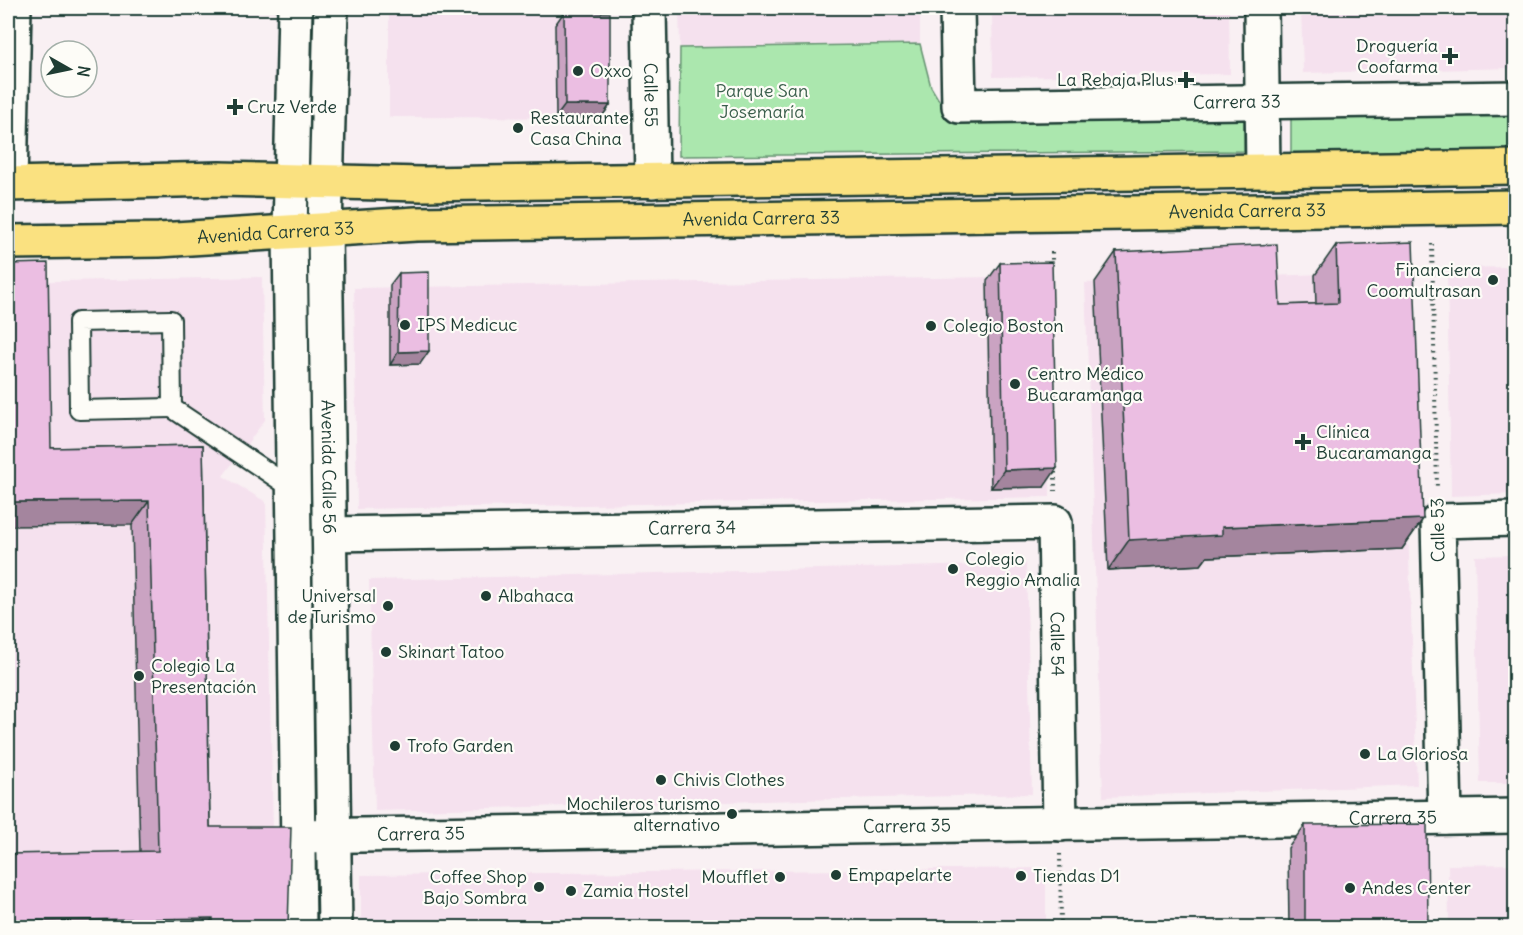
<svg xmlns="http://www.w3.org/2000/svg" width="1523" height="935" font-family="Delius,sans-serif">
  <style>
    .built { fill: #f5e1ee }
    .green { fill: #abe7ae; stroke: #659271; stroke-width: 1.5 }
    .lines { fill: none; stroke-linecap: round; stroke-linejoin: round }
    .service-casing { stroke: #1f3d34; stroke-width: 22 }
    .minor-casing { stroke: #1f3d34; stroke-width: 38 }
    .tertiary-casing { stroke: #1f3d34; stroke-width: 38 }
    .secondary-casing { stroke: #1f3d34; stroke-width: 38 }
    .primary-casing { stroke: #1f3d34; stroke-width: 38 }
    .path { stroke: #1f3d34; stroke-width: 4; stroke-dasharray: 1.5 4.5; stroke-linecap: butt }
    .service { stroke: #fdfcf7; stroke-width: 18 }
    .minor { stroke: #fdfcf7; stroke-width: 33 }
    .tertiary { stroke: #fdfcf7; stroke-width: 33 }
    .secondary { stroke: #fdfcf7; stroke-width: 33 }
    .primary { stroke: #fae180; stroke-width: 33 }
    .wall { fill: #caa3c2; stroke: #1f3d34; stroke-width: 1.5 }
    .shaded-wall { fill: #a4859e; stroke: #1f3d34; stroke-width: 1.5 }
    .building { fill: #ebbee2; stroke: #1f3d34; stroke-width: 1.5 }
    .poi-dot { fill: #1f3d34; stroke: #fdfcf7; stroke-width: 2 }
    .labels { text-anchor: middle; stroke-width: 4.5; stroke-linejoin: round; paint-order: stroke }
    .poi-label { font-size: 18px; fill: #1f3d34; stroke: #fdfcf7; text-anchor: start }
    .park-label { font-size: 18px; fill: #3b5f4c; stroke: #fdfcf7 }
    .street-label { font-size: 18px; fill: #1f3d34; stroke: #fdfcf7 }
  </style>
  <rect width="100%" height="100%" fill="#f9f0f3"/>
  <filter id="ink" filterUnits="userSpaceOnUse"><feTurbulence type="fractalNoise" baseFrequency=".0167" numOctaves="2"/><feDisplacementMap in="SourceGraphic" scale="12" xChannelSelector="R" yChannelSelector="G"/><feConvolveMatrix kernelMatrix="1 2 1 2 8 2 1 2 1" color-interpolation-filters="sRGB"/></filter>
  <g filter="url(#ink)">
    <g class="built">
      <polygon points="389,8 601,8 601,118 389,117"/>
      <polygon points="679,8 920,8 920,44 680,48"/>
      <polygon points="992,8 1229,8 1230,74 993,77"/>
      <polygon points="1301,8 1515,8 1515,68 1303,73"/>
      <polygon points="1515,267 1515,494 1451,496 1447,268"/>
      <polygon points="1399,271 1417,785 1103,797 1085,283"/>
      <polygon points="1047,276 1050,497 357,509 354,288"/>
      <polygon points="262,277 265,420 223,476 266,502 275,927 8,927 8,282"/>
      <polygon points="1515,555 1515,783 1480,783 1475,556"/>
      <polygon points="1026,564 1032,794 375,811 369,580"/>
      <polygon points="1515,864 1515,927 1449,927 1448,865"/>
      <polygon points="1046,868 1046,927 361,927 361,875"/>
    </g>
    <g class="green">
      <polygon points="920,44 931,87 949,117 1244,118 1244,151 679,156 680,48"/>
      <polygon points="1515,111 1515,151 1291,155 1291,116"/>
    </g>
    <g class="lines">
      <g class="service-casing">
        <g id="service">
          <polygon points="171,320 172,408 79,410 78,322"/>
          <polyline points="172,408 293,489"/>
        </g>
      </g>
      <g class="minor-casing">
        <g id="minor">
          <path id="s1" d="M649,8L652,181"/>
          <path id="s2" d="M957,8L959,106L1516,98"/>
          <polyline points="1261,8 1263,171"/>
          <polyline points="10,184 14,8"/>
          <path id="s3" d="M329,534L1055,522L1060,824"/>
          <polyline points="1445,817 1438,521 1516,519"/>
        </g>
      </g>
      <g class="tertiary-casing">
        <g id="tertiary">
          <path id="s4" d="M298,836L1516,816"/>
        </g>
      </g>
      <g class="secondary-casing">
        <g id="secondary">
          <polyline points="295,8 290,232 299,928"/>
          <path id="s5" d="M331,8L325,230L335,928"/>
        </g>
      </g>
      <g class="primary-casing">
        <g id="primary">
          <polyline points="8,184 219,179 422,184 1516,167"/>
          <path id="s6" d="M8,242L159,240L416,224L1516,207"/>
        </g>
      </g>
      <g class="path">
        <polyline points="1432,244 1437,489"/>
        <polyline points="1052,252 1052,266"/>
        <polyline points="1055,466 1055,491"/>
        <polyline points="1060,854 1061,928"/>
      </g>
      <use href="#service" class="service"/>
      <use href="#minor" class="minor"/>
      <use href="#tertiary" class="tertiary"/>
      <use href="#secondary" class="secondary"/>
      <use href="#primary" class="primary"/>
    </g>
    <g class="wall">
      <polygon points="564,12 610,105 601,118 556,117 555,25"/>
      <polygon points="1336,245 1423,519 1402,549 1207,557 1201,565 1108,570 1095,282 1116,252 1280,305 1316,304 1315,275"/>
      <polygon points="1000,263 1044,487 991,488 987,281"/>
      <polygon points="399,273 420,364 390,365 390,285"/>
      <polygon points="203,445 210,827 288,927 8,927 140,852 132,525 51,448"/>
      <polygon points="1305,825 1428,927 1289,927 1288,848"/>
    </g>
    <g class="shaded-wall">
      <polygon points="565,105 610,105 601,118 556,117"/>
      <polygon points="429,351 420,364 390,365 398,352"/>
      <polygon points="1057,468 1044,487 991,488 1004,470"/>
      <polygon points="149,501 132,525 8,526 8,502"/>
      <polygon points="1423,519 1402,549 1207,557 1201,565 1108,570 1129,540 1222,527"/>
      <polygon points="213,918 206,927 8,927 8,921"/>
    </g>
    <g class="building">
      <polygon points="564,12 610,13 610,105 565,105"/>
      <polygon points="1413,242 1423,519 1222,527 1222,535 1129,540 1116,252 1277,244 1280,305 1338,303 1336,245"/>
      <polygon points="1052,262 1057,468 1004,470 1000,263"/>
      <polygon points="48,263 51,448 203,445 210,827 291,827 288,927 213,927 213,918 8,921 8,854 158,851 149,501 8,502 8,264"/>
      <polygon points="429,272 429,351 398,352 399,273"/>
      <polygon points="1427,824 1428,927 1305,927 1305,825"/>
    </g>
  </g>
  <g class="poi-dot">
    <path d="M1447 47h6v6h6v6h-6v6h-6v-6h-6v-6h6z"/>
    <circle cx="578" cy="71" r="6"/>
    <path d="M1183 71h6v6h6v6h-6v6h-6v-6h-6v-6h6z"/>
    <path d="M232 98h6v6h6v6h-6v6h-6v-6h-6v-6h6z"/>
    <circle cx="518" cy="128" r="6"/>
    <circle cx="1493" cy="280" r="6"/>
    <circle cx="405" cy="325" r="6"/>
    <circle cx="931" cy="326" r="6"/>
    <circle cx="1015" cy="384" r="6"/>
    <path d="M1300 433h6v6h6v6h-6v6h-6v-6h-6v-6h6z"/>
    <circle cx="953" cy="569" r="6"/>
    <circle cx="486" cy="596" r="6"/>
    <circle cx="388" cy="606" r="6"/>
    <circle cx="386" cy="652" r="6"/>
    <circle cx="139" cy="676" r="6"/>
    <circle cx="395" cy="746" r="6"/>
    <circle cx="1365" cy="754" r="6"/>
    <circle cx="661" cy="780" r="6"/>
    <circle cx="732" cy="814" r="6"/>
    <circle cx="836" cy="875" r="6"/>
    <circle cx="1021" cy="876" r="6"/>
    <circle cx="780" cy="877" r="6"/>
    <circle cx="539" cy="887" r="6"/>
    <circle cx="1350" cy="888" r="6"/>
    <circle cx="571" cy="891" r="6"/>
  </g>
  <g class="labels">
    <g class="poi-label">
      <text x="1438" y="52" text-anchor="end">Droguería<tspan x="1438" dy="21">Coofarma</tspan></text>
      <text x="590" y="77">Oxxo</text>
      <text x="1174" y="86" text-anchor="end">La Rebaja Plus</text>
      <text x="247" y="113">Cruz Verde</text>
      <text x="530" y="124">Restaurante<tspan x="530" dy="21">Casa China</tspan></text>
      <text x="1481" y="276" text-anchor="end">Financiera<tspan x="1481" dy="21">Coomultrasan</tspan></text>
      <text x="417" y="331">IPS Medicuc</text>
      <text x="943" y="332">Colegio Boston</text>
      <text x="1027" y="380">Centro Médico<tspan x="1027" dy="21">Bucaramanga</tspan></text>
      <text x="1316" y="438">Clínica<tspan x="1316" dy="21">Bucaramanga</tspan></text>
      <text x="965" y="565">Colegio<tspan x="965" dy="21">Reggio Amalia</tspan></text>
      <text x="376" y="602" text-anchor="end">Universal<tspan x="376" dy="21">de Turismo</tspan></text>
      <text x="498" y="602">Albahaca</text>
      <text x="398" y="658">Skinart Tatoo</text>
      <text x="151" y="672">Colegio La<tspan x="151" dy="21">Presentación</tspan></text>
      <text x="407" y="752">Trofo Garden</text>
      <text x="1377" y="760">La Gloriosa</text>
      <text x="673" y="786">Chivis Clothes</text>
      <text x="720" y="810" text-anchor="end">Mochileros turismo<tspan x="720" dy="21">alternativo</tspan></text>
      <text x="848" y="881">Empapelarte</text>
      <text x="1033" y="882">Tiendas D1</text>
      <text x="527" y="883" text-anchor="end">Coffee Shop<tspan x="527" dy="21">Bajo Sombra</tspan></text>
      <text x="768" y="883" text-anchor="end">Moufflet</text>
      <text x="1362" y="894">Andes Center</text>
      <text x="583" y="897">Zamia Hostel</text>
    </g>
    <g class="park-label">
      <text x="762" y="97">Parque San<tspan x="762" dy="21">Josemaría</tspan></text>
    </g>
    <g class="street-label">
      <text dy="6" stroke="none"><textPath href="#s1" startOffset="87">Calle 55</textPath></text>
      <text dy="6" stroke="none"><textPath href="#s2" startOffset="376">Carrera 33</textPath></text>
      <text dy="6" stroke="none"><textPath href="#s6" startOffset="1240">Avenida Carrera 33</textPath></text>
      <text dy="6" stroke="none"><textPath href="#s6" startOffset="754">Avenida Carrera 33</textPath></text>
      <text dy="6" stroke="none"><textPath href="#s6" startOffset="268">Avenida Carrera 33</textPath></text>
      <text dy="6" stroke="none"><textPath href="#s5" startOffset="459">Avenida Calle 56</textPath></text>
      <text dy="6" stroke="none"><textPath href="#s3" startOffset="363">Carrera 34</textPath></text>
      <text transform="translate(1438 530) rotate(-91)" y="6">Calle 53</text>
      <text dy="6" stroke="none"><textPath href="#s3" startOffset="848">Calle 54</textPath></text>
      <text dy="6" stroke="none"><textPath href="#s4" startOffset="1095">Carrera 35</textPath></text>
      <text dy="6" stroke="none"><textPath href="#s4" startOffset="609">Carrera 35</textPath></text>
      <text dy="6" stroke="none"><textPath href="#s4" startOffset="123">Carrera 35</textPath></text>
    </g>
  </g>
  <rect width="1523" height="935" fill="none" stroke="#fdfcf7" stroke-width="30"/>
  <rect x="15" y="15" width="1493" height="905" fill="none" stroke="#1f3d34" stroke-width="2" filter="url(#ink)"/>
  <g transform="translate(69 69) rotate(99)"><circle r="28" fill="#fdfcf7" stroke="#a4b0a9" stroke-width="1.5"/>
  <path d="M0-4.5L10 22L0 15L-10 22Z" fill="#1f3d34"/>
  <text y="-9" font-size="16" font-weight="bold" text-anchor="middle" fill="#1f3d34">N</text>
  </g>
</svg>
